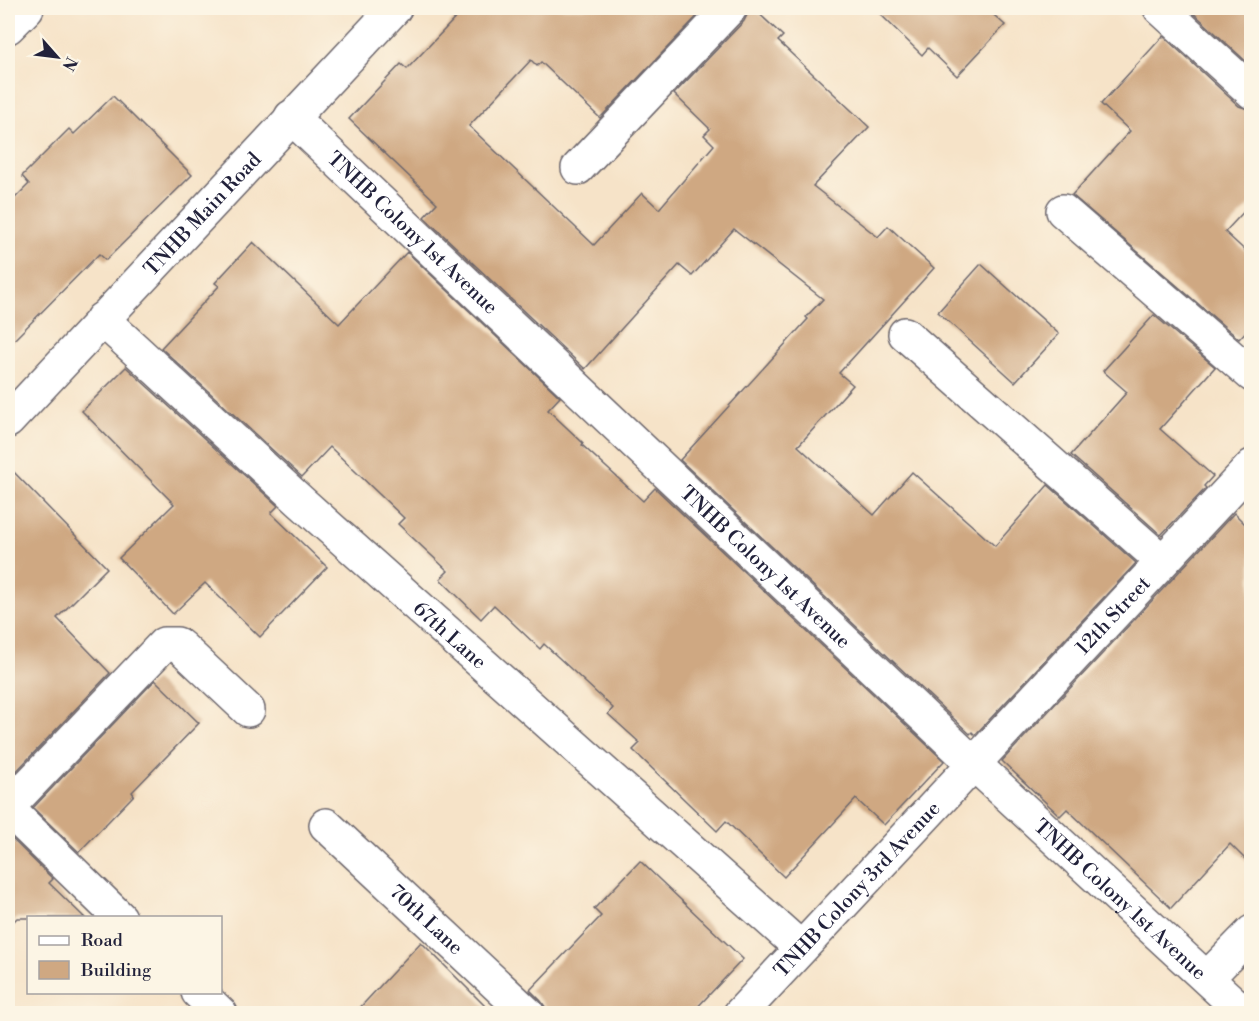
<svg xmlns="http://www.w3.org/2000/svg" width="1259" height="1021" font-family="'Libre Bodoni',serif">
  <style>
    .building { fill: #cfa882 }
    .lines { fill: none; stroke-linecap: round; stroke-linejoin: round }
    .minor-casing { stroke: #6c666c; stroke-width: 36 }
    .minor { stroke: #fff; stroke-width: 33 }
    .labels { text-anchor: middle; stroke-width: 4.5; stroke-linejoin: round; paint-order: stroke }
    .street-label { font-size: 20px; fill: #22223b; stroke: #fcf5e5 }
  </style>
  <rect width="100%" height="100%" fill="#fcf5e5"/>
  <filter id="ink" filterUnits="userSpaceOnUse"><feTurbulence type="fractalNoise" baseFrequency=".0167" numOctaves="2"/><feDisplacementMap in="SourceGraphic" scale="12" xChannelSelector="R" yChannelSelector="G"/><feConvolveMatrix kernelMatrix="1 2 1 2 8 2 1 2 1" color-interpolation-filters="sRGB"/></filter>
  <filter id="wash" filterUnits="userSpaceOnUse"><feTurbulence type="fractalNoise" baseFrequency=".008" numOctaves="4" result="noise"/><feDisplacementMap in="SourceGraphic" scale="24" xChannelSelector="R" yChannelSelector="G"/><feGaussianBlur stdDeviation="1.35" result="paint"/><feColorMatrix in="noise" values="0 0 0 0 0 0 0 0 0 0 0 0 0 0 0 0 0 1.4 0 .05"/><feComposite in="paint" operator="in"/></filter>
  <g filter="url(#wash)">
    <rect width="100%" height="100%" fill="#f6e3c8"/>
    <g id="blocks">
      <g class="building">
        <polygon points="465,8 705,8 600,118 541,62 537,66 531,60 469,126 594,245 642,193 659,209 714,145 704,135 710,129 674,94 744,21 748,13 748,8 753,8 783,36 778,41 869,127 813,186 878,237 888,226 934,268 839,373 853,385 798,446 874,515 912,472 995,546 1048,485 1136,563 975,735 972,732 970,734 680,460 808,319 806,317 823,299 734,229 692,276 679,265 585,369 424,217 437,203 349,119 401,64 407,69"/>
        <polygon points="874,8 986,8 1005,25 957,76 928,48 922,55"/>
        <polygon points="1188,8 1251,8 1251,66"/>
        <polygon points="1163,36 1239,106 1251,110 1251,204 1225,232 1251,256 1251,326 1239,339 1072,195 1130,131 1101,104"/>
        <polygon points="113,96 192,175 106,260 99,254 8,346 8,205 29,184 22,176 69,129 74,134"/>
        <polygon points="253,242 339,324 407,252 560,397 548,410 583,443 582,445 643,501 655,488 944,761 884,825 856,799 784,877 726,821 717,831 633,750 640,743 608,714 613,708 544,644 540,649 494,605 481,619 440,579 448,571 398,524 404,518 330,447 302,477 161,348 219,286 215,283"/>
        <polygon points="981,264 1059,334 1015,382 938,312"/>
        <polygon points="1154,315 1215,367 1160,429 1213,476 1204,486 1206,488 1161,535 1071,455 1127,392 1103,371"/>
        <polygon points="126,367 278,506 271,513 327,567 260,637 205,583 173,614 119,558 174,504 82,411"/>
        <polygon points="8,466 107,568 57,618 110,673 8,780"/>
        <polygon points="1234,513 1251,530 1251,865 1230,844 1171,908 1067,809 1060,816 1002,761"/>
        <polygon points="155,680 199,723 132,792 134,795 79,852 33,808"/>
        <polygon points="8,835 53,879 49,883 85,918 17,918 8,927"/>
        <polygon points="640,861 743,959 691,1014 546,1014 546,1008 541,1001 530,990 601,916 594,909"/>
        <polygon points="421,942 493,1014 354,1014"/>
      </g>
    </g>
  </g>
  <g filter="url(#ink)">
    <use href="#blocks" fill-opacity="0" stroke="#6c666c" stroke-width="1.5"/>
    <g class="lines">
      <g class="minor-casing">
        <g id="minor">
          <polyline points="1160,8 1252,92"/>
          <polyline points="8,27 27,8"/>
          <path id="s1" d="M291,117L973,763L1245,1014"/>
          <polyline points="578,168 730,8"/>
          <polyline points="1063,211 1252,375"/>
          <path id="s2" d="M102,319L300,501L801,948"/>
          <polyline points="905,334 1162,561"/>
          <path id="s3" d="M8,421L395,8"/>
          <polyline points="8,807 164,644 177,644 182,648 248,710"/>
          <polyline points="8,809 120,918"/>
          <path id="s4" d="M326,825L528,1014"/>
          <polyline points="1208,977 1252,932"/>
          <polyline points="198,992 221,1014"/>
          <path id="s5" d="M740,1014L1252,466"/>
        </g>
      </g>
      <use href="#minor" class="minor"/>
    </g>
  </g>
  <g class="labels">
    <g class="street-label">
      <text dy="7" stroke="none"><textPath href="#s3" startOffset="284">TNHB Main Road</textPath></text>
      <text dy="7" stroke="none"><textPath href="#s1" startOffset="168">TNHB Colony 1st Avenue</textPath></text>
      <text dy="7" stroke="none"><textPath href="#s1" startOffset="654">TNHB Colony 1st Avenue</textPath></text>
      <text dy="7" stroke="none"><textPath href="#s5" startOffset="546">12th Street</textPath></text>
      <text dy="7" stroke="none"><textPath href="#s2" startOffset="470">67th Lane</textPath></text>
      <text dy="7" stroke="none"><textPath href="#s5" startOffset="171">TNHB Colony 3rd Avenue</textPath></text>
      <text dy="7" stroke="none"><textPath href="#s1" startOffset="1140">TNHB Colony 1st Avenue</textPath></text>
      <text dy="7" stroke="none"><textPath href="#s4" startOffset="138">70th Lane</textPath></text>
    </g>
  </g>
  <rect width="1259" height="1021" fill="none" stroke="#fcf5e5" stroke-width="30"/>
  <rect x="27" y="916" width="195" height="78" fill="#fcf5e5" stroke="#a5a1a1" stroke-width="1.5"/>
  <rect x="39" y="936" width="30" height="9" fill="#ffffff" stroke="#a5a1a1" stroke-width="1.5"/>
  <text x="81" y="946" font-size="18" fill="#22223b">Road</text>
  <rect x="39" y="961" width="30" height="18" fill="#cfa882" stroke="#a5a1a1" stroke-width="1.5"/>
  <text x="81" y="976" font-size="18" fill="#22223b">Building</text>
  <g transform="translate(57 57) rotate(118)" stroke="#fcf5e5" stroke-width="4.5" paint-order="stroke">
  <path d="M0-4.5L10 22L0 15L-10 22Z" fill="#22223b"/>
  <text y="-9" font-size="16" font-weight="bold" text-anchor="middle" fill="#22223b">N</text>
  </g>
</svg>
